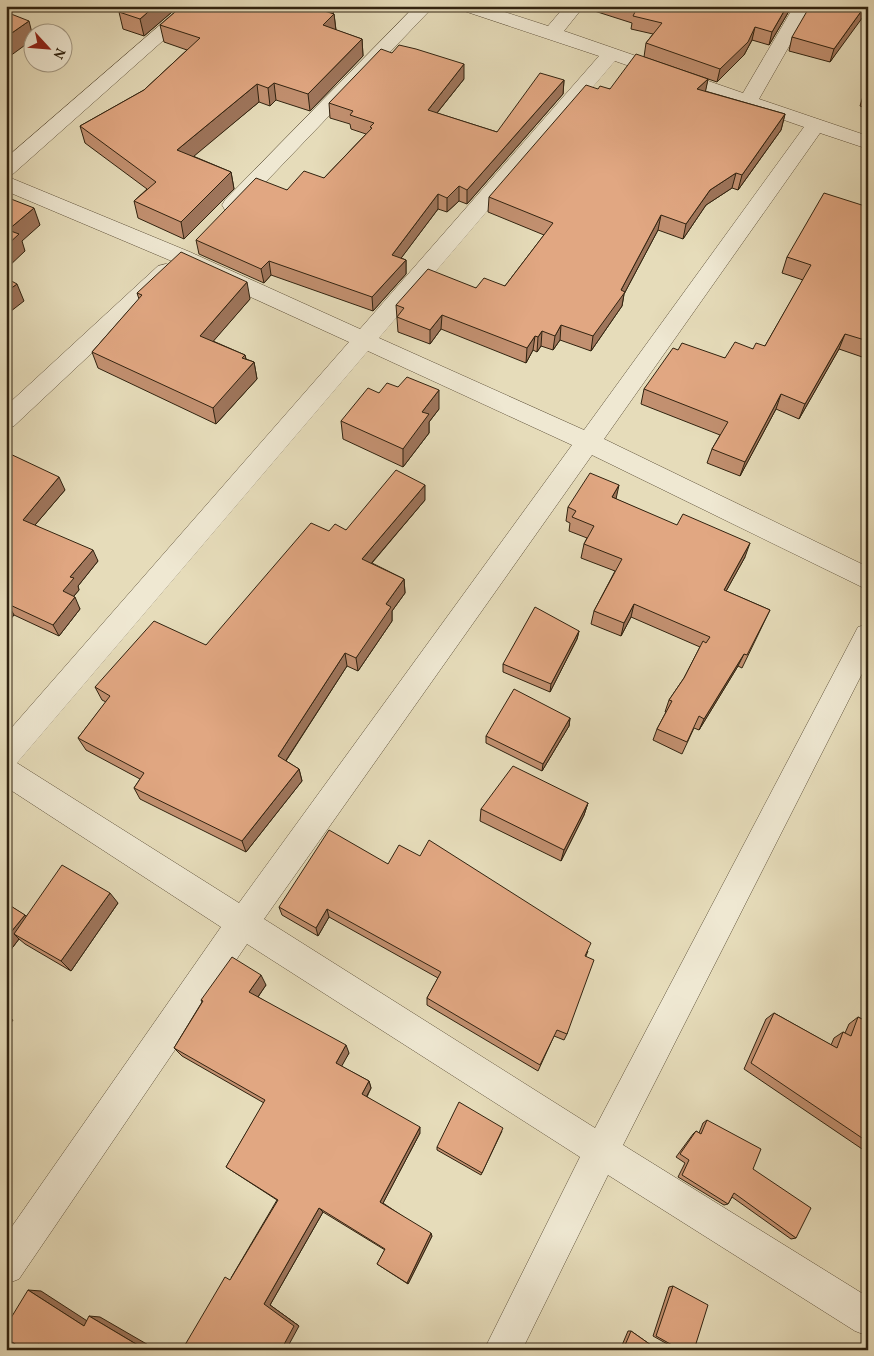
<svg xmlns="http://www.w3.org/2000/svg" width="874" height="1356" font-family="Vollkorn,serif">
  <style>
    .lines { fill: none; stroke-linecap: round; stroke-linejoin: round }
    .street-casing { stroke: #5e513a; stroke-width: 1 }
    .street { fill: #efe8d2; fill-rule: evenodd }
    .wall { fill: #c29070; stroke: #312310 }
    .shaded-wall { fill: #9e755b; stroke: #312310 }
    .building { fill: #e1a782; stroke: #312310 }
  </style>
  <rect width="100%" height="100%" fill="#e6dcba"/>
  <filter id="stains"><feTurbulence type="fractalNoise" baseFrequency=".004" numOctaves="4"/><feColorMatrix values="0 0 0 0 .2 0 0 0 0 .09 0 0 0 0 .02 0 0 0 .5 -.17"/></filter>
  <radialGradient id="worn" r=".72"><stop offset=".6" stop-color="#630" stop-opacity="0"/><stop offset="1" stop-color="#630" stop-opacity=".3"/></radialGradient>
  <g class="lines">
    <g class="street-casing">
      <g id="street">
        <polygon points="182,6 202,6 13,174 6,175 6,158"/>
        <polygon points="415,6 434,6 239,210 232,212 225,210 222,205 225,200"/>
        <path d="M458,6H486L548,26L565,6H584L564,31L743,93L794,6H812L759,99L868,136V149L820,133L604,439L868,567V590L592,455L264,919L595,1128L858,627L868,624V662L623,1145L868,1297V1336L855,1331L608,1175L522,1350H484L580,1157L247,944L19,1279L6,1284V1235L221,927L6,787V734L349,342L174,262L6,191V176L190,252L360,329L599,56L461,10ZM615,61L804,127L584,430L379,338ZM368,351L572,445L239,903L17,763Z"/>
        <polygon points="166,264 174,266 177,271 174,276 14,426 6,429 6,406 158,266"/>
      </g>
    </g>
    <use href="#street" class="street"/>
  </g>
  <g class="wall">
    <polygon points="126,6 179,6 144,36 123,29 119,12"/>
    <polygon points="340,6 333,13 334,14 336,30 362,39 363,56 310,111 276,100 270,106 259,102 193,156 231,172 234,189 184,239 138,218 134,201 147,189 85,143 80,126 144,90 187,50 164,42 160,25"/>
    <polygon points="584,6 792,6 769,45 752,40 744,55 717,82 644,57 646,43 653,34 631,29 632,23 585,8"/>
    <polygon points="868,6 830,62 789,51 792,37"/>
    <polygon points="464,79 437,113 497,132 564,80 563,94 467,204 459,201 447,212 438,209 401,258 406,260 406,274 373,311 271,275 264,283 199,254 196,240 287,190 324,178 366,134 351,129 350,124 330,118 329,103"/>
    <polygon points="708,79 705,91 785,114 781,130 738,190 732,188 706,205 683,239 658,230 624,294 622,306 591,351 560,340 553,350 541,346 537,352 533,350 526,363 441,329 430,344 398,332 396,305 476,288 505,286 544,235 488,212 489,197 598,89 610,89"/>
    <polygon points="868,88 868,109 860,106 864,93"/>
    <polygon points="868,207 868,359 839,349 799,419 776,409 740,476 707,463 712,449 720,435 641,404 644,389 678,350 725,358 753,349 765,346 803,280 782,273 787,257"/>
    <polygon points="137,293 250,299 213,341 245,355 246,359 254,362 257,379 216,424 98,368 92,352 139,299"/>
    <polygon points="379,393 439,409 429,422 429,433 403,467 343,439 341,421"/>
    <polygon points="6,452 65,490 35,525 98,561 78,586 79,590 73,597 80,609 59,636 14,615 6,624"/>
    <polygon points="616,499 745,557 726,591 770,610 742,668 738,666 699,730 694,728 682,754 653,740 657,729 666,712 665,712 669,700 684,678 700,647 631,617 621,636 591,624 594,611 615,571 581,558 584,544 587,538 569,531 570,523 566,521 568,507"/>
    <polygon points="425,500 372,563 404,579 405,593 392,611 392,621 358,671 347,666 286,761 299,769 302,781 246,852 140,799 134,788 140,779 86,750 78,738 106,702 102,700 95,687 206,645 329,531 346,530"/>
    <polygon points="579,631 577,639 550,692 503,672 503,664"/>
    <polygon points="570,718 569,726 542,771 486,743 486,736"/>
    <polygon points="588,803 584,815 561,861 480,821 481,809"/>
    <polygon points="388,864 588,951 586,956 567,1034 564,1040 554,1036 538,1071 427,1005 427,998 438,978 329,917 318,936 282,915 279,907"/>
    <polygon points="6,903 26,916 118,903 71,971 25,944 19,939 6,956"/>
    <polygon points="266,985 258,997 349,1053 341,1066 369,1081 371,1088 367,1097 420,1133 383,1203 432,1236 408,1284 377,1264 385,1250 323,1212 270,1305 299,1326 231,1278 277,1200 226,1167 264,1103 182,1056 174,1048 202,1002 201,1000"/>
    <polygon points="774,1013 831,1045 834,1038 843,1032 845,1033 849,1024 858,1017 868,1022 868,1153 744,1069 766,1019"/>
    <polygon points="707,1120 753,1169 796,1238 791,1239 732,1197 728,1204 724,1205 678,1177 685,1163 676,1157 693,1134 696,1131 699,1133 703,1123"/>
    <polygon points="502,1131 481,1175 437,1150 437,1147"/>
    <polygon points="673,1286 694,1350 678,1350 653,1336 669,1287"/>
    <polygon points="628,1331 631,1331 658,1350 620,1350"/>
  </g>
  <g class="shaded-wall">
    <polygon points="155,6 179,6 144,36 140,19"/>
    <polygon points="321,6 340,6 320,26 318,9"/>
    <polygon points="787,6 792,6 769,45 772,32"/>
    <polygon points="865,6 868,6 868,10 830,62 834,49"/>
    <polygon points="334,14 336,31 323,25"/>
    <polygon points="29,21 32,33 32,40 6,59 6,37"/>
    <polygon points="755,27 752,40 744,55 717,82 720,69"/>
    <polygon points="362,39 363,56 310,111 308,94"/>
    <polygon points="464,64 464,79 428,124 428,110"/>
    <polygon points="708,79 705,94 697,89"/>
    <polygon points="564,80 563,94 467,204 467,190"/>
    <polygon points="274,83 276,100 270,106 268,88"/>
    <polygon points="257,84 259,102 181,167 177,150"/>
    <polygon points="785,114 781,130 738,190 742,175"/>
    <polygon points="231,172 234,189 184,239 181,222"/>
    <polygon points="736,173 732,188 706,205 683,239 686,224 710,190"/>
    <polygon points="459,186 459,201 447,212 447,198"/>
    <polygon points="438,194 438,209 393,269 392,255"/>
    <polygon points="34,208 40,225 22,241 25,251 6,269 6,246 8,230"/>
    <polygon points="661,215 658,230 624,294 622,306 591,351 593,336 621,290"/>
    <polygon points="406,260 406,274 373,311 372,297"/>
    <polygon points="269,261 271,275 264,283 261,269"/>
    <polygon points="247,282 250,299 204,352 200,336"/>
    <polygon points="17,284 24,301 6,315 6,292"/>
    <polygon points="442,315 441,329 430,344 430,330"/>
    <polygon points="561,325 560,340 553,350 555,336"/>
    <polygon points="542,331 541,346 537,352 538,337"/>
    <polygon points="845,334 839,349 799,419 805,404"/>
    <polygon points="535,336 533,350 526,363 527,348"/>
    <polygon points="245,355 248,369 254,362 257,379 216,424 213,408 242,358"/>
    <polygon points="439,390 439,409 429,422 429,433 403,467 403,449 422,412"/>
    <polygon points="781,394 776,409 740,476 745,462"/>
    <polygon points="59,477 65,490 29,532 23,520"/>
    <polygon points="425,485 425,500 363,573 362,559"/>
    <polygon points="619,485 616,499 612,497"/>
    <polygon points="750,543 745,557 719,604 724,590"/>
    <polygon points="93,550 98,561 78,586 79,590 68,603 63,591 70,577"/>
    <polygon points="404,579 405,593 392,611 392,621 358,671 356,658 386,604"/>
    <polygon points="75,597 80,609 59,636 53,625"/>
    <polygon points="8,604 14,615 6,624 6,605"/>
    <polygon points="634,604 631,617 621,636 624,623"/>
    <polygon points="579,631 577,639 550,692 551,684"/>
    <polygon points="345,653 347,666 281,768 278,756"/>
    <polygon points="744,654 738,666 699,730 704,719"/>
    <polygon points="570,718 569,726 542,771 543,764"/>
    <polygon points="299,769 302,781 246,852 242,841"/>
    <polygon points="588,803 584,815 561,861 564,850"/>
    <polygon points="110,893 118,903 71,971 61,961"/>
    <polygon points="327,909 329,917 318,936 316,928"/>
    <polygon points="25,915 32,923 14,934 19,939 6,956 6,938"/>
    <polygon points="261,975 266,985 255,1001 249,992"/>
    <polygon points="6,1015 13,1020 6,1030"/>
    <polygon points="346,1045 349,1053 339,1071 336,1063"/>
    <polygon points="369,1081 371,1088 364,1101 362,1094"/>
    <polygon points="420,1127 420,1133 382,1205 380,1202"/>
    <polygon points="319,1208 323,1212 270,1305 299,1326 286,1350 281,1350 264,1304"/>
    <polygon points="431,1233 432,1236 408,1284 407,1283"/>
    <polygon points="28,1290 41,1291 95,1326 84,1326"/>
    <polygon points="89,1316 100,1317 157,1350 146,1350"/>
    <polygon points="38,1344 48,1350 35,1350"/>
  </g>
  <g class="building">
    <polygon points="126,6 155,6 140,19 119,12"/>
    <polygon points="182,6 321,6 318,9 334,14 323,25 362,39 308,94 274,83 268,88 257,84 177,150 231,172 181,222 134,201 156,182 80,126 144,90 200,38 160,25"/>
    <polygon points="623,6 787,6 772,32 755,27 748,42 720,69 646,43 662,23 633,16 636,10"/>
    <polygon points="810,6 865,6 834,49 792,37"/>
    <polygon points="6,12 29,21 6,37"/>
    <polygon points="399,45 416,49 464,64 428,110 497,132 540,73 564,80 467,190 459,186 447,198 438,194 392,255 406,260 372,297 269,261 261,269 196,240 256,178 287,190 304,171 324,178 372,128 370,127 374,123 350,115 353,111 329,103 381,49 392,53"/>
    <polygon points="636,54 708,79 697,89 785,114 742,175 736,173 710,190 686,224 661,215 621,290 625,292 593,336 561,325 555,336 542,331 538,337 535,336 527,348 442,315 430,330 397,317 404,308 396,305 428,269 476,288 484,278 505,286 553,223 489,197 586,85 598,89 600,86 610,89"/>
    <polygon points="868,88 868,94 864,93"/>
    <polygon points="824,193 868,207 868,341 845,334 805,404 781,394 745,462 712,449 728,422 644,389 673,348 678,350 682,343 725,358 735,342 753,349 756,343 765,346 811,265 787,257"/>
    <polygon points="6,197 34,208 8,230 19,234 6,246"/>
    <polygon points="181,252 247,282 200,336 245,355 242,358 254,362 213,408 92,352 142,295 137,293"/>
    <polygon points="6,278 17,284 6,292"/>
    <polygon points="407,377 439,390 422,412 429,414 403,449 341,421 368,388 379,393 387,383 398,387"/>
    <polygon points="6,452 59,477 23,520 93,550 70,577 74,578 63,591 75,597 53,625 8,604 6,605"/>
    <polygon points="396,470 425,485 362,559 404,579 386,604 391,607 356,658 345,653 278,756 299,769 242,841 134,788 144,773 78,738 110,696 95,687 154,621 206,645 311,523 329,531 335,524 346,530"/>
    <polygon points="590,473 619,485 612,497 677,525 683,514 750,543 724,590 770,610 747,655 744,654 704,719 699,716 687,742 657,729 672,701 669,700 684,678 703,641 706,643 710,637 634,604 624,623 594,611 622,559 584,544 594,526 572,517 576,511 568,507"/>
    <polygon points="535,607 579,631 551,684 503,664"/>
    <polygon points="514,689 570,718 543,764 486,736"/>
    <polygon points="513,766 588,803 564,850 481,809"/>
    <polygon points="329,830 388,864 399,845 420,856 429,840 591,943 585,956 594,960 567,1034 557,1030 540,1065 427,998 441,972 327,909 316,928 279,907"/>
    <polygon points="62,865 110,893 61,961 14,934"/>
    <polygon points="6,903 25,915 6,938"/>
    <polygon points="232,957 261,975 249,992 346,1045 336,1063 369,1081 362,1094 420,1127 380,1202 431,1233 407,1283 377,1264 385,1249 319,1208 264,1304 294,1326 281,1350 182,1350 225,1277 230,1280 278,1200 226,1167 265,1100 174,1048 203,1001 201,1000"/>
    <polygon points="774,1013 837,1048 843,1032 851,1036 858,1017 868,1022 868,1142 751,1063"/>
    <polygon points="459,1102 503,1128 482,1173 437,1147"/>
    <polygon points="707,1120 761,1149 753,1169 811,1208 796,1238 734,1193 728,1204 682,1175 689,1160 680,1154 696,1131 701,1134"/>
    <polygon points="673,1286 708,1305 694,1350 681,1350 656,1336"/>
    <polygon points="28,1290 84,1326 89,1316 146,1350 47,1350 38,1344 35,1350 24,1350 6,1338 6,1326"/>
    <polygon points="631,1331 658,1350 623,1350"/>
  </g>
  <rect width="874" height="1356" fill="none" stroke="#e6dcba" stroke-width="25"/>
  <rect x="8" y="8" width="859" height="1341" fill="none" stroke="#312310" stroke-width="2.5"/>
  <rect x="12" y="12" width="849" height="1331" fill="none" stroke="#312310"/>
  <g transform="translate(48 48) rotate(116)"><circle r="24" fill="#efe8d2" stroke="#a39984"/>
  <path d="M0-4L9 19L0 12L-9 19Z" fill="#8f2418"/>
  <text y="-8" font-size="14" font-weight="bold" text-anchor="middle" fill="#312310">N</text>
  </g>
  <rect width="100%" height="100%" filter="url(#stains)"/>
  <rect width="100%" height="100%" fill="url(#worn)"/>
</svg>
